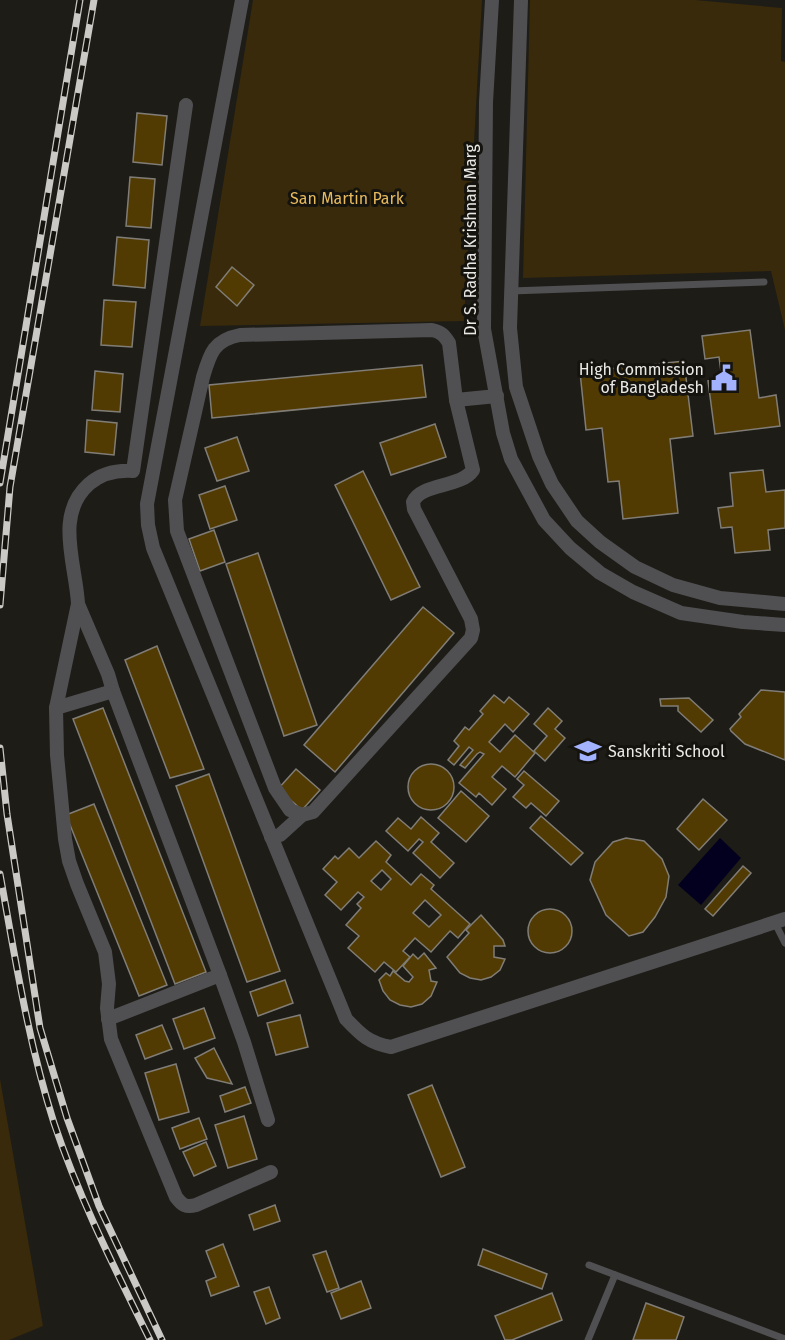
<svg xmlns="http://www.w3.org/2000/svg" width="785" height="1340" font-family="'Fira Sans',sans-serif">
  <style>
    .green { fill: #382a0b }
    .water { fill: #03001f }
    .building { fill: #523b02; stroke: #807d77; stroke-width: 1.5; fill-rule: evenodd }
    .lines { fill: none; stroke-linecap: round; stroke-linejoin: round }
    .lane { stroke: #505053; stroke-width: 7 }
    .street { stroke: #505053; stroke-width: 14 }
    .rail-casing { stroke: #cbc9c5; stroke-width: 7 }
    .rail { stroke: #15130e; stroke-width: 4.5; stroke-dasharray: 14; stroke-linecap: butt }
    .labels { text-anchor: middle; stroke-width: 6; stroke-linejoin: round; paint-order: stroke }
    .park-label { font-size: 16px; fill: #e7ba5d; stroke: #15130e }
    .street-label { font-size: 16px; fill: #ebe9e6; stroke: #15130e }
    .poi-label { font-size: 16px; fill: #ebe9e6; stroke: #15130e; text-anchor: end }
  </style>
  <rect width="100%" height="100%" fill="#1e1c17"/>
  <g class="green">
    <polygon points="253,0 482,0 464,321 200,326"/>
    <polygon points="530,0 695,0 782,8 781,61 785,62 785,330 771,271 523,278"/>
    <polygon points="0,1079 43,1326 9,1340 0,1340"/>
  </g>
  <polygon class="water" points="720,838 741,858 701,905 678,885"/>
  <g class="building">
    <polygon points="137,113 167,116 162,165 133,162"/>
    <polygon points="130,177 155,179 151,228 126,226"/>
    <polygon points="117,237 149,240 145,288 113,285"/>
    <polygon points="232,267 254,285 237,306 216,287"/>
    <polygon points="104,300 136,302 132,347 101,345"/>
    <polygon points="750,330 759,398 776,395 780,426 715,434 708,381 722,379 719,357 705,359 702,336"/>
    <polygon points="684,361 693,436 670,439 678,513 623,519 619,481 608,482 602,428 586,430 580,372"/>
    <polygon points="422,365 426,397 212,418 209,385"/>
    <polygon points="95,371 123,374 120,412 92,410"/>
    <polygon points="87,420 117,423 114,455 85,452"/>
    <polygon points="435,424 446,457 391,475 380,443"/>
    <polygon points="237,437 249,471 217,481 205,448"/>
    <polygon points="763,470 766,492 785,490 785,528 768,530 770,550 735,553 732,527 721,528 718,508 733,506 730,473"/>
    <polygon points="363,471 420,587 391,600 335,485"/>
    <polygon points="225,486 237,520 210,529 199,495"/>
    <polygon points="214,530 225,562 200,571 189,539"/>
    <polygon points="258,553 317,725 284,736 226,564"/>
    <polygon points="423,607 454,633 335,772 304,745"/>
    <polygon points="157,646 204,769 170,778 125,660"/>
    <polygon points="761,690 785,692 785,760 745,744 731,731 730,729 741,717 739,714"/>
    <polygon points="494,695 504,703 509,697 529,714 513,732 505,724 489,742 500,752 515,735 535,753 515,777 502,766 492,777 506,789 492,805 479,793 476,797 459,783 484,754 480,752 477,754 465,768 460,765 473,750 469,747 454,765 448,760 459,746 454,741 465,727 469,730 483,714 480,711"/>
    <polygon points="689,698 713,720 701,732 678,711 678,706 661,706 660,699"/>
    <polygon points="103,708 206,972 175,984 73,719"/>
    <polygon points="548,708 562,721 555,729 565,738 545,761 534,751 547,736 534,724"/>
    <circle cx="431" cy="787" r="23"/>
    <polygon points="296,769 320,790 302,810 278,789"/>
    <polygon points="524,771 559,801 546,816 531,803 526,808 513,797 524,785 517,779"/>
    <polygon points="209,774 280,971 247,982 176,786"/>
    <polygon points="461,791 489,816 466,842 438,818"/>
    <polygon points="703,799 727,820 699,850 677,829"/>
    <polygon points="94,804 167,985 139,996 66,815"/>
    <polygon points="541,816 583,853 571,865 530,828"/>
    <polygon points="421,817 439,833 431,842 454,863 440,878 413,853 423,842 419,839 408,851 386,831 398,818 411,829"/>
    <polygon points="626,838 644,841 662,859 669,876 666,897 655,917 643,932 629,936 606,915 590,880 595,862 613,842"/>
    <path d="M376,841L391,855L386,862L411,885L421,874L434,885L431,889L470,924L458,938L450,931L431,952L415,938L403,951L410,957L396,972L384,962L375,972L348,948L359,936L346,925L361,908L357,904L364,897L358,892L341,910L325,895L337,882L323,869L335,856L338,859L349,848L359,858ZM382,870L391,879L381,890L371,881ZM425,900L441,915L429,927L413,913Z"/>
    <polygon points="743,866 751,873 713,916 705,909"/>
    <circle cx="550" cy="931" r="22"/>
    <polygon points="481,915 503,940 505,946 494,946 494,957 505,959 500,970 491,977 481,980 470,978 460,973 447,957 469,933 466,930"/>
    <polygon points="424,953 436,968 429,970 431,981 437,982 431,996 422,1004 411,1007 400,1005 390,1000 383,991 379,980 386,973 390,976 393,971 405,981 409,982 413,977 403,966 413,954 418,959"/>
    <polygon points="285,980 293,1003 258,1016 250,992"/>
    <polygon points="204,1008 215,1038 184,1049 173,1019"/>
    <polygon points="300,1015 308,1047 276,1055 267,1023"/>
    <polygon points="162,1025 172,1049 145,1059 136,1035"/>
    <polygon points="214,1048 232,1084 207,1078 195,1058"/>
    <polygon points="176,1064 189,1112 159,1120 145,1073"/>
    <polygon points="432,1085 465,1167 441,1177 408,1095"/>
    <polygon points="245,1087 251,1103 225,1112 220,1096"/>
    <polygon points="244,1116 257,1159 228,1168 215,1125"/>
    <polygon points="199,1118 207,1139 180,1149 172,1128"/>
    <polygon points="206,1142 216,1166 194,1176 183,1152"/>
    <polygon points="275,1205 280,1221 254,1230 249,1215"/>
    <polygon points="223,1244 239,1286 211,1296 206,1281 216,1277 206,1251"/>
    <polygon points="483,1249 547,1274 542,1289 478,1265"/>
    <polygon points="326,1251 339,1288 327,1292 313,1255"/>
    <polygon points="361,1281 371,1308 341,1319 331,1293"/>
    <polygon points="269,1287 280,1318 266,1324 254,1292"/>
    <polygon points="552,1293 562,1320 512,1340 505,1340 495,1316"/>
    <polygon points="646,1303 684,1317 676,1340 633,1340"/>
  </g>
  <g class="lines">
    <g class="lane">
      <polyline points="511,291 764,282"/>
      <polyline points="775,923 785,943"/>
      <polyline points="589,1265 785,1339"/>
      <polyline points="588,1340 615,1275"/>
    </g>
    <g class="street">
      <path d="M242,0L147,504L148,525L153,548L346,1019C361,1035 369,1043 391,1047L785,919"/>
      <polyline points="492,0 486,102 484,329 503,433 511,459 544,520 570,548 600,573 633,592 681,613 743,622 785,625"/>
      <polyline points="521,0 510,328 516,387 539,456 552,484 577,521 600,542 635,567 673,585 720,598 785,604"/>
      <path d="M186,105L133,471C117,470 102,473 89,484C54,515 76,564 78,604L56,708L57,755L65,839L69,861L77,884L105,952L109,984L107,1008L111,1039L176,1197C182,1205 186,1208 196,1205L271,1172"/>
      <path d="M432,330C441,332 444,335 449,343L456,400L473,470C461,488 421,483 413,502L414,509L471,619L473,630L471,638L313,812L302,815L290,810L275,788L177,531L175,500L203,377C210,353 214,340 240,335Z"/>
      <polyline points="456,400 497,396"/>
      <polyline points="56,708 113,691 108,674 78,604"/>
      <polyline points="271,837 280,835 302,815"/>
      <polyline points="220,975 244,1042 268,1120"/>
      <polyline points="108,1019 220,975 113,691"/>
    </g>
    <g class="rail-casing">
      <g id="rail">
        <polyline points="0,483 80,0"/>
        <polyline points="0,605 10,487 94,0"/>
        <polyline points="0,748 7,814 40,1028 67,1118 99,1206 162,1340"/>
        <path d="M0,874C15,957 28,1042 54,1123C79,1198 115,1269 150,1340"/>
      </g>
    </g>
    <use href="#rail" class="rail"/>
  </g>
  <defs>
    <g id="civic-bare" transform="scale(2.07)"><path d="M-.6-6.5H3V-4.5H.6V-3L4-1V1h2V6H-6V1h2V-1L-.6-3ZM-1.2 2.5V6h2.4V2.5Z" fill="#a3b2fd" stroke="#15130e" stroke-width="2.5" paint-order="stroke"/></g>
    <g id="school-bare" transform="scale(2.07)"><path d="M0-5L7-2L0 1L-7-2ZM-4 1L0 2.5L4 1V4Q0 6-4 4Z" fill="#a3b2fd" stroke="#15130e" stroke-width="2.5" paint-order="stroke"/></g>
  </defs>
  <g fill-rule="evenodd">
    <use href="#civic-bare" x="724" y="378"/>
    <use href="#school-bare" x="588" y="751"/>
  </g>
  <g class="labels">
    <g class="park-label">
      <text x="347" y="204">San Martin Park</text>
    </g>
    <g class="street-label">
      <text transform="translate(470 240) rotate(-90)" y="6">Dr S. Radha Krishnan Marg</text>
    </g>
    <g class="poi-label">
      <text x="704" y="375">High Commission<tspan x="704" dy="18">of Bangladesh</tspan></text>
      <text x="608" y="757" text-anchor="start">Sanskriti School</text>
    </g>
  </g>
</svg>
